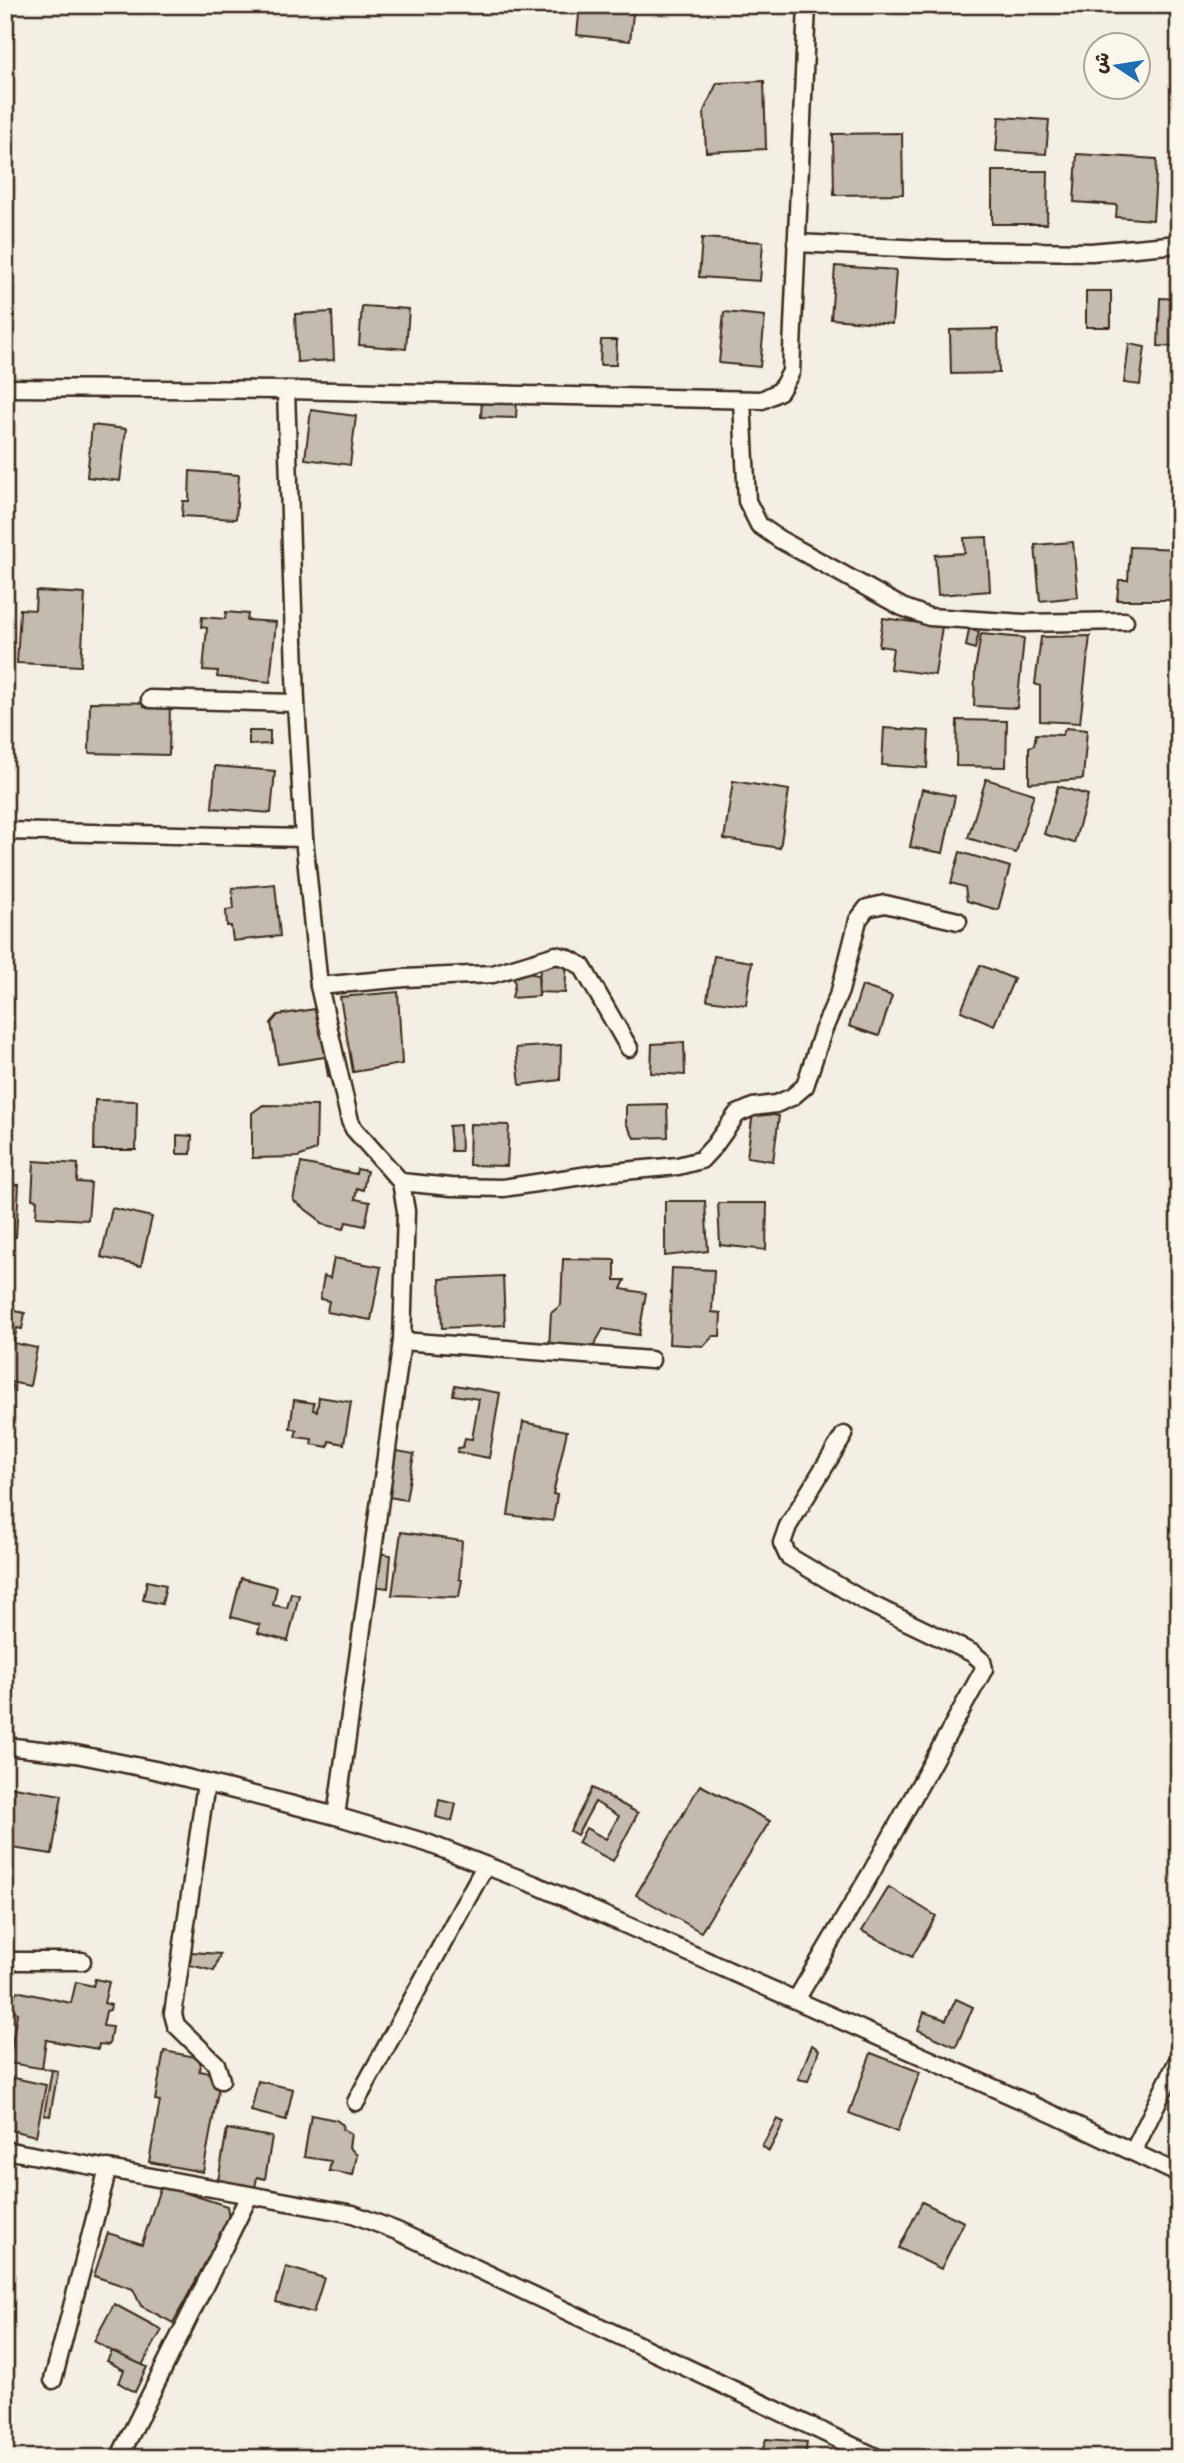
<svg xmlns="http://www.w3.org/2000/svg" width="1184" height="2463" font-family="Caveat,'Playpen Sans Arabic',sans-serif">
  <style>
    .building { fill: #c3bbb0; stroke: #3b2a1e; stroke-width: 2 }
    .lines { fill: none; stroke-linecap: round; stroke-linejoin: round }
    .street-casing { stroke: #3b2a1e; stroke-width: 21 }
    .street { stroke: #fbf7ec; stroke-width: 16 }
  </style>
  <rect width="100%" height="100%" fill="#f3efe4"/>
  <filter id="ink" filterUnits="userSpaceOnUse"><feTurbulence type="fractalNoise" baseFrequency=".0143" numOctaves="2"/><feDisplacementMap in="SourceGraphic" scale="14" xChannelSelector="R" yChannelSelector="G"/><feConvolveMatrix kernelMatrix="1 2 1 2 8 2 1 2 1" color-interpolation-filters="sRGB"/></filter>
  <g filter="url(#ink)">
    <g class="building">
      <polygon points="580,5 602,8 602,5 634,5 630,41 577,35"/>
      <polygon points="764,81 766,149 706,152 704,111 717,83"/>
      <polygon points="999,117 1049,120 1046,154 996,151"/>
      <polygon points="902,133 903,194 834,195 833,134"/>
      <polygon points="1077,154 1157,159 1153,220 1116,217 1117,205 1074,202"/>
      <polygon points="992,171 1048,171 1047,224 992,224"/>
      <polygon points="702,238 763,242 760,281 699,277"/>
      <polygon points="835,266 896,270 892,324 831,319"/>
      <rect x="1086" y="291" width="25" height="36"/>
      <polygon points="1160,298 1179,299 1179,347 1158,346"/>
      <polygon points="362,306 409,309 406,349 359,345"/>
      <polygon points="332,312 334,360 297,362 295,314"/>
      <polygon points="724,312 765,316 760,367 719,363"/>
      <polygon points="998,329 999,373 951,374 950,330"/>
      <polygon points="601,340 617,340 616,365 600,365"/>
      <polygon points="1129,344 1145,347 1140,385 1124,383"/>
      <polygon points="482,396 517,397 516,418 481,417"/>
      <polygon points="311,410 356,416 350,465 305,459"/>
      <polygon points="92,425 126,429 120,481 87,477"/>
      <polygon points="190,471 239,475 236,519 182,516 183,501 189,501"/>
      <polygon points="987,537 990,591 938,595 935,555 965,553 964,538"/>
      <polygon points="1073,542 1078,597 1040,601 1035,545"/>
      <polygon points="1130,547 1179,549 1179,600 1117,600 1119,580 1128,580"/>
      <polygon points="36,591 85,594 81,666 17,663 20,609 35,610"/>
      <polygon points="226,612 248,614 247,620 276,622 270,682 217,677 218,671 203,670 207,628 201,627 202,617 225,619"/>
      <polygon points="883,618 942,626 935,675 890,669 893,648 879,646"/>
      <polygon points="969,629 979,632 975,649 966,646"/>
      <polygon points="981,634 1024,638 1017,708 974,706 975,670"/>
      <polygon points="1090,636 1080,723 1040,721 1040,686 1035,684 1041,637"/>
      <polygon points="90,702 170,703 169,755 89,753"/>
      <polygon points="957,720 1007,721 1006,767 956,766"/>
      <polygon points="884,728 929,731 927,768 882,765"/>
      <polygon points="1066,728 1087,730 1083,779 1029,783 1029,747 1034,745 1036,734 1062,735"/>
      <polygon points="249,731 270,731 270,744 249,745"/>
      <polygon points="215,766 275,771 271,813 212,808"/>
      <polygon points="986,779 1034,794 1016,853 968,838"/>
      <polygon points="733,781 789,790 780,848 724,839"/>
      <polygon points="1058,786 1088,795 1074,843 1044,834"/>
      <polygon points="922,789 955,796 943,853 910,847"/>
      <polygon points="960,852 1010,867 998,910 967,901 965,887 951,883"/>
      <polygon points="275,884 280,936 233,941 231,926 227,926 226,910 234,909 232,888"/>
      <polygon points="714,956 752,962 746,1005 707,1000"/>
      <polygon points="567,958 565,993 537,992 541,964"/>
      <polygon points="980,965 1014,979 994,1025 961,1011"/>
      <polygon points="511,970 538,975 539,996 512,998 515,984"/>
      <polygon points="862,986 892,996 879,1036 849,1026"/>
      <polygon points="398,992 402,1064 353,1072 340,997"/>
      <polygon points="321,1008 332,1076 328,1076 325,1057 278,1064 271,1023 278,1015"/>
      <polygon points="684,1042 685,1075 651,1073 652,1044"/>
      <polygon points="561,1045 560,1080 520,1085 516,1048"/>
      <polygon points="95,1100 137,1101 136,1150 94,1150"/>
      <polygon points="667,1104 668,1137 634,1138 626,1123 626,1105"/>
      <polygon points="263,1105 317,1106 316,1150 298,1157 252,1158 252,1113"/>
      <polygon points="753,1112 779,1116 773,1161 747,1157"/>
      <polygon points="470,1124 509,1125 507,1166 469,1165"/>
      <polygon points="460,1125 461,1151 451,1151 449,1126"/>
      <polygon points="177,1135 192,1136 191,1154 177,1154"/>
      <polygon points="34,1161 78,1164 77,1182 91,1183 88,1220 36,1217 37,1200 32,1199"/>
      <polygon points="301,1163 356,1174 357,1169 367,1171 363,1190 357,1188 355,1199 370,1202 365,1226 346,1222 344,1229 321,1224 317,1218 293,1200"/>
      <polygon points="5,1184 19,1185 16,1237 5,1237"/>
      <polygon points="665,1201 705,1201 708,1251 665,1256"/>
      <polygon points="718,1203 767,1203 766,1250 720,1245"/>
      <polygon points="112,1208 152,1217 141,1266 101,1257"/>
      <polygon points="334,1258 381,1267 371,1320 327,1312 329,1301 320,1299 324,1276 330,1278"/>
      <polygon points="563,1259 615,1260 615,1280 625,1280 621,1289 646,1293 639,1335 603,1329 592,1349 549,1347 551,1313 561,1305"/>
      <polygon points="672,1268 714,1270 712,1312 721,1313 720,1336 713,1336 704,1346 669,1344"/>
      <polygon points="503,1276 505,1325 442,1328 440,1279"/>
      <polygon points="5,1309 25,1313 22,1329 17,1328 14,1343 37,1348 30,1386 5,1381"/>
      <polygon points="5,1384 12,1385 10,1401 5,1400"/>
      <polygon points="455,1385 500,1393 489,1458 457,1452 458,1448 463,1447 465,1438 472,1439 479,1399 453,1395"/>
      <polygon points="319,1397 351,1402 344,1444 329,1441 328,1447 311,1444 312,1439 295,1437 297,1430 290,1428 294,1400 314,1403 313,1410 317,1411"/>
      <polygon points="5,1416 11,1419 6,1444 5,1444"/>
      <polygon points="523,1422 567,1431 553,1494 557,1495 553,1521 508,1515"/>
      <polygon points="391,1450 414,1454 406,1500 383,1496"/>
      <polygon points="5,1476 15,1478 5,1526"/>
      <polygon points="401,1532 462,1541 459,1579 462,1580 459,1597 392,1595"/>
      <polygon points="377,1553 391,1555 388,1588 373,1586"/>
      <polygon points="241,1578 277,1587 273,1605 287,1608 291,1593 299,1595 288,1641 258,1633 260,1625 231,1617"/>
      <polygon points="147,1581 166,1585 162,1604 143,1600"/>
      <polygon points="700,1785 770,1821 701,1932 636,1895"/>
      <polygon points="8,1786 62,1795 52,1854 5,1847 5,1807"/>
      <polygon points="592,1788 638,1813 613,1861 578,1843 586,1828 606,1839 619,1816 595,1802 577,1835 570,1831"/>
      <polygon points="439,1800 456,1804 452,1821 436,1817"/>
      <polygon points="889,1887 936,1916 912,1957 862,1931"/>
      <polygon points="191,1952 220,1954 214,1971 190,1965"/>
      <polygon points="95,1979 109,1982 104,2003 111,2005 110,2010 106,2011 103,2026 112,2027 109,2045 99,2044 98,2049 46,2040 42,2068 58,2071 50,2116 44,2115 52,2070 9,2063 17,2013 12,2008 16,1991 71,2003 76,1982 93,1986"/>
      <polygon points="956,1999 973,2007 956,2047 918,2030 924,2012 946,2020"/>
      <polygon points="812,2045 819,2050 808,2081 798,2079"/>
      <polygon points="164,2051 201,2058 199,2071 221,2075 203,2172 149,2162 160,2101 155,2100"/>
      <polygon points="871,2053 920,2072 897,2132 849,2113"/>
      <polygon points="5,2076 46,2085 36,2136 5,2129"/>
      <polygon points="258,2081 293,2089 286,2120 251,2111"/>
      <polygon points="311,2115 336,2120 343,2125 342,2129 351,2134 349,2147 357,2155 353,2175 329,2171 331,2161 304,2157"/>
      <polygon points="777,2119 784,2122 769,2151 762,2146"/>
      <polygon points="227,2129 272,2137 265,2179 257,2177 254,2193 217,2187"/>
      <polygon points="161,2185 227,2206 229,2219 173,2323 141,2306 133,2289 94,2276 108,2233 142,2244"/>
      <polygon points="922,2202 964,2222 941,2269 899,2248"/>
      <polygon points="286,2267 324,2278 313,2313 276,2302"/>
      <polygon points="114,2304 162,2330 141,2367 94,2341"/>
      <polygon points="112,2351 147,2367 135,2392 119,2383 124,2370 107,2361"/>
      <polygon points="766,2439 807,2442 805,2458 760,2458"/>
    </g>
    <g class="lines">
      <g class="street-casing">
        <g id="street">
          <polyline points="796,243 945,250 1091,252 1179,244"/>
          <polyline points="5,388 286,390 762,400 780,391 791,372 807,5"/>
          <polyline points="286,390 296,703 304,838 319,986 350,1121 354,1129 401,1182 406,1211 402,1341 336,1816"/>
          <polyline points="742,400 747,501 759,525 779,539 902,607 929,617 1024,623 1125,621"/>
          <polyline points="150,699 296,703"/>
          <polyline points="5,831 304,838"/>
          <polyline points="319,986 405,978 493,974 556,955 567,958 582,966 629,1048"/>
          <polyline points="401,1182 451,1187 503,1188 602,1173 678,1166 701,1160 714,1146 737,1114 753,1107 776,1104 792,1097 805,1086 823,1031 840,991 858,920 867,908 885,904 958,921"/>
          <polyline points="402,1341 651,1360"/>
          <polyline points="5,1746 76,1754 155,1770 336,1816 427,1843 536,1885 1057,2116 1179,2174"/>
          <polyline points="206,1783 173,2014 176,2025 216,2064 221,2080"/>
          <polyline points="5,1961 82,1961"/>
          <polyline points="796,2000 871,1873 984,1669 982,1661 972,1653 864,1601 788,1556 782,1543 788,1526 844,1435"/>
          <polyline points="356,2102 485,1866"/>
          <polyline points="5,2150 353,2214 397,2231 878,2458"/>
          <polyline points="1133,2152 1179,2058"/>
          <polyline points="53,2380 108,2168"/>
          <polyline points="119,2458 249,2196"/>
        </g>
      </g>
      <use href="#street" class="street"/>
    </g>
  </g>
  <rect width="1184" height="2463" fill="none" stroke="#fbf7ec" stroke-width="28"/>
  <rect x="14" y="14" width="1156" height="2435" fill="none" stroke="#3b2a1e" stroke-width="2.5" filter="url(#ink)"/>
  <g transform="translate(1117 66) rotate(282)"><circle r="33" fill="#fbf7ec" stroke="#aea59a" stroke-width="2"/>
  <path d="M0-5L12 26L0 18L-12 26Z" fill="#1f6fb2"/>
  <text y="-10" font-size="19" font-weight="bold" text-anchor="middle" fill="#3b2a1e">ش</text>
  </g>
</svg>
